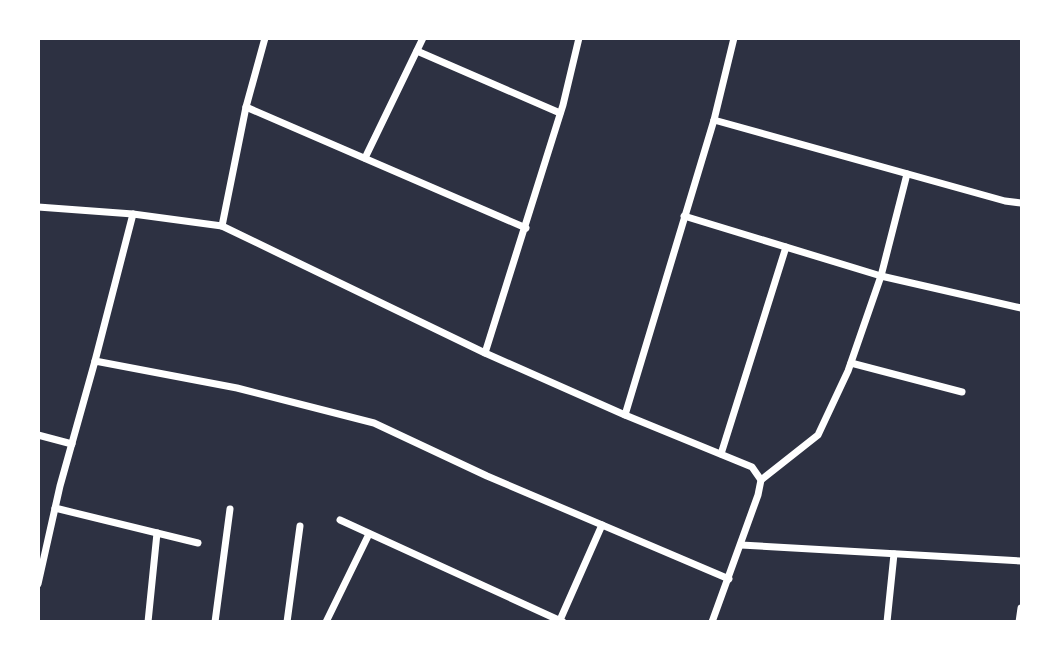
<svg xmlns="http://www.w3.org/2000/svg" width="1060" height="660" font-family="Roboto,sans-serif">
  <style>
    .lines { fill: none; stroke-linecap: round; stroke-linejoin: round }
    .minor { stroke: #fff; stroke-width: 7 }
  </style>
  <rect width="100%" height="100%" fill="#2d3142"/>
  <g class="lines">
    <g class="minor">
      <polyline points="417,51 560,113"/>
      <polyline points="246,107 526,228"/>
      <polyline points="714,120 1005,201 1021,203"/>
      <polyline points="365,158 423,38"/>
      <polyline points="38,207 133,214 222,226 485,353 625,415 752,467 761,480 758,495 712,622"/>
      <polyline points="684,216 881,276 907,174"/>
      <polyline points="222,226 246,107 265,38"/>
      <polyline points="485,353 563,105 579,38"/>
      <polyline points="95,361 133,214"/>
      <polyline points="851,363 962,392"/>
      <polyline points="625,415 714,120 734,38"/>
      <polyline points="38,435 72,444"/>
      <polyline points="721,454 786,247"/>
      <polyline points="761,480 818,435 848,371 881,276 1021,308"/>
      <polyline points="55,508 198,543"/>
      <polyline points="340,520 563,622"/>
      <polyline points="741,545 1021,561"/>
      <polyline points="38,584 60,486 95,361 237,388 374,423 487,476 729,579"/>
      <polyline points="560,620 602,525"/>
      <polyline points="148,622 157,533"/>
      <polyline points="215,622 230,509"/>
      <polyline points="287,622 300,526"/>
      <polyline points="326,622 369,534"/>
      <polyline points="887,622 894,554"/>
      <polyline points="1019,622 1021,608"/>
    </g>
  </g>
  <rect width="1060" height="660" fill="none" stroke="#ffffff" stroke-width="80"/>
</svg>
